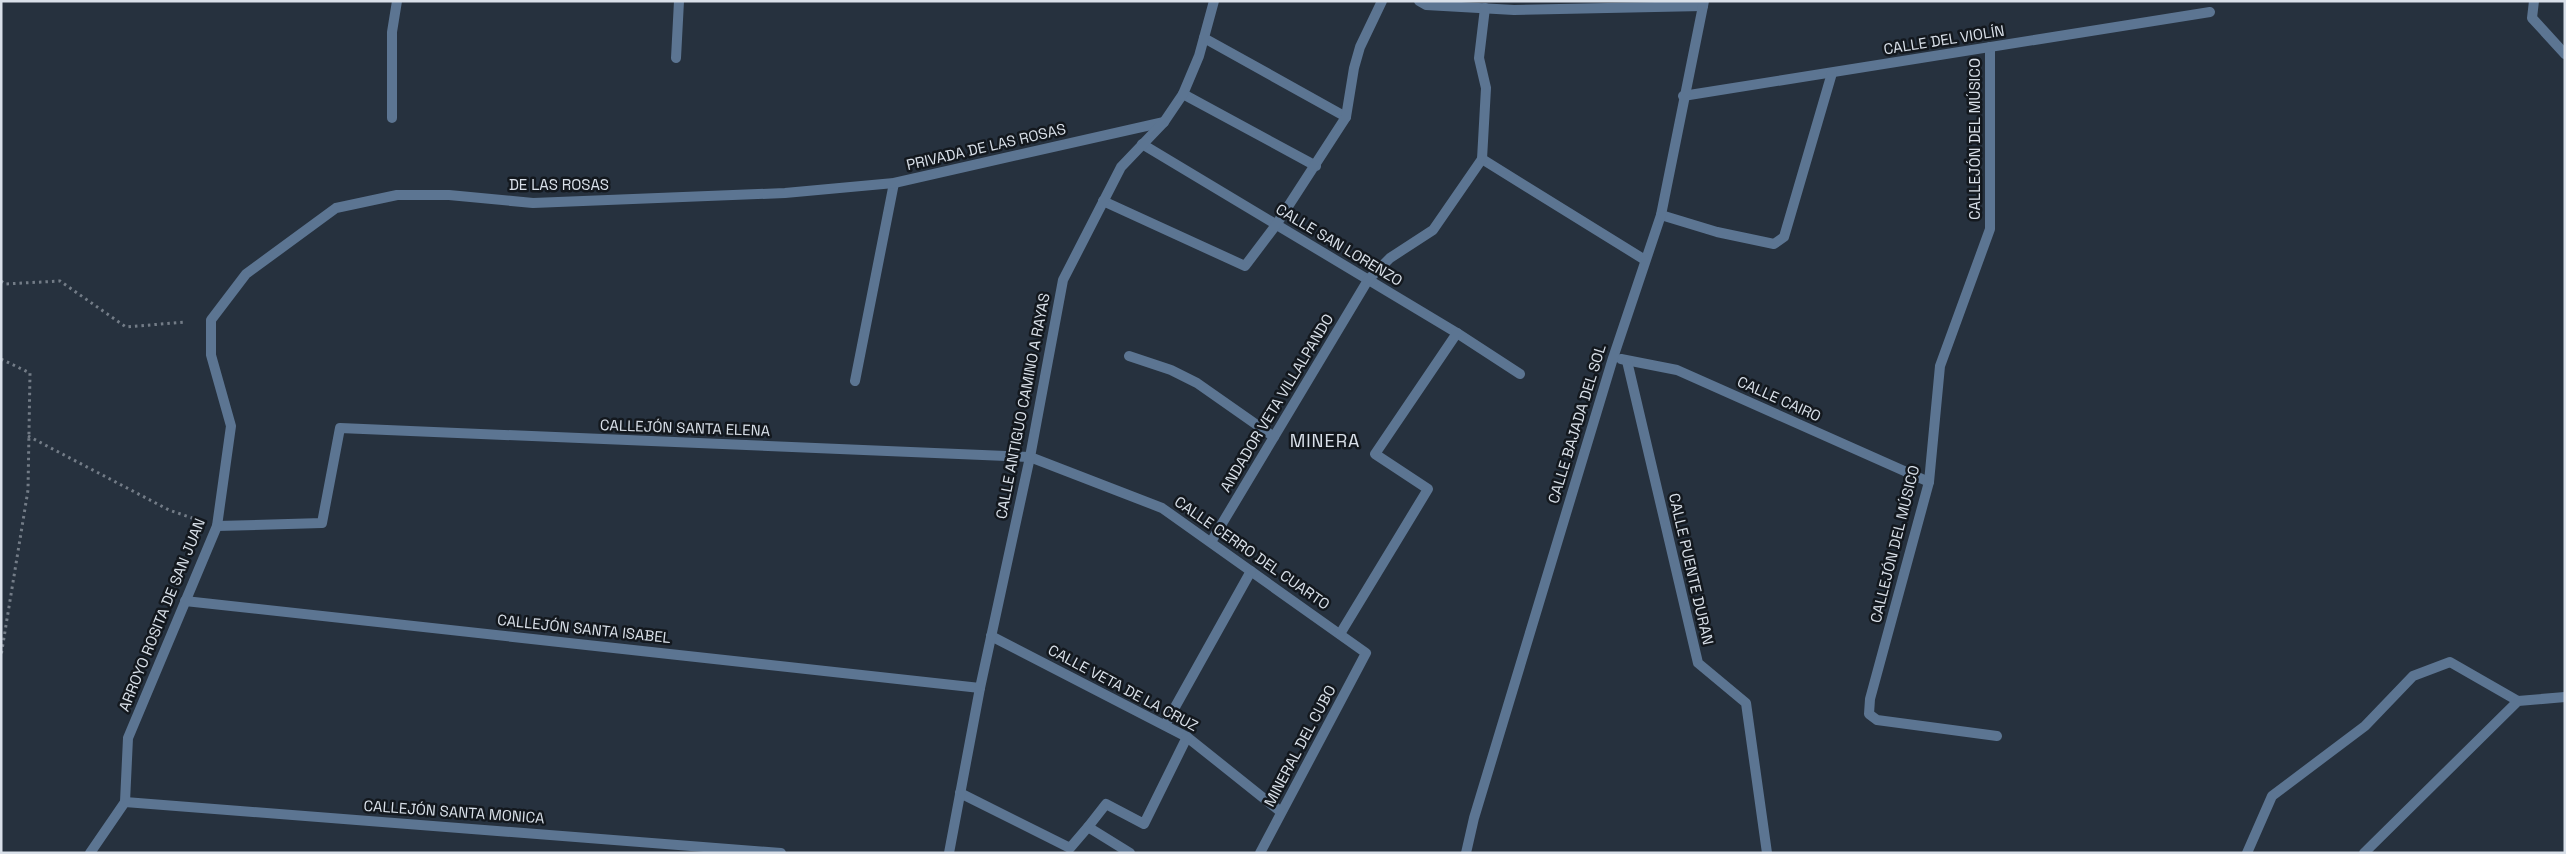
<svg xmlns="http://www.w3.org/2000/svg" width="2566" height="854" font-family="'Space Grotesk',sans-serif">
  <style>
    .lines { fill: none; stroke-linecap: round; stroke-linejoin: round }
    .path { stroke: #737c87; stroke-width: 3; stroke-dasharray: 2.5 4; stroke-linecap: butt }
    .street { stroke: #5c7592; stroke-width: 10 }
    .labels { text-anchor: middle; stroke-width: 5; stroke-linejoin: round; paint-order: stroke }
    .street-label { font-size: 15px; fill: #d9e0e9; stroke: #13181e }
    .quarter-label { font-size: 18px; letter-spacing: 1px; fill: #d9e0e9; stroke: #13181e }
  </style>
  <rect width="100%" height="100%" fill="#26313e"/>
  <g class="lines">
    <g class="path">
      <polyline points="1,281 5,284 60,281 126,327 185,322"/>
      <polyline points="1,359 30,373 28,490 1,656"/>
      <polyline points="28,436 169,510 192,518"/>
    </g>
    <g class="street">
      <polyline points="1419,1 1426,5 1514,10 1703,6"/>
      <polyline points="2534,1 2532,18 2565,54"/>
      <polyline points="1204,38 1346,117"/>
      <polyline points="1990,47 1990,229 1940,366 1929,482 1870,699 1869,714 1877,720 1997,736"/>
      <polyline points="676,58 679,1"/>
      <polyline points="1183,94 1316,166"/>
      <polyline points="1683,96 2210,12"/>
      <polyline points="392,118 392,32 397,1"/>
      <polyline points="1142,144 1457,333 1520,374"/>
      <polyline points="1482,159 1645,260"/>
      <polyline points="1103,201 1245,266 1276,225 1346,117 1354,68 1360,47 1382,1"/>
      <polyline points="1661,215 1717,232 1774,244 1784,237 1832,73"/>
      <polyline points="1129,356 1171,370 1197,383 1274,437"/>
      <polyline points="1621,359 1677,370 1929,482"/>
      <polyline points="1627,361 1698,663 1746,703 1767,853"/>
      <polyline points="855,381 894,183"/>
      <polyline points="217,526 322,523 340,428 1030,457 1162,508 1366,653 1260,853"/>
      <polyline points="1211,542 1368,280 1390,258 1433,230 1482,159 1486,88 1479,58 1485,8"/>
      <polyline points="185,601 980,688"/>
      <polyline points="1340,634 1428,489 1375,454 1457,333"/>
      <polyline points="991,636 1187,737 1281,812"/>
      <polyline points="1165,725 1251,571"/>
      <polyline points="960,793 1070,848 1088,827 1130,853"/>
      <polyline points="125,802 781,853"/>
      <polyline points="1088,827 1106,804 1144,824 1187,737"/>
      <polyline points="90,853 125,802 128,738 217,526 231,426 211,355 211,320 246,274 336,208 397,195 449,195 533,203 785,193 894,183 1164,122"/>
      <polyline points="949,853 980,688 1030,457 1063,280 1121,167 1164,122 1183,94 1199,56 1214,1"/>
      <polyline points="1466,853 1474,818 1613,358 1661,215 1704,1"/>
      <polyline points="2247,853 2272,796 2365,726 2413,676 2450,662 2518,701"/>
      <polyline points="2364,853 2518,701 2565,697"/>
    </g>
  </g>
  <g class="labels">
    <g class="street-label">
      <text transform="translate(1944 40) rotate(-9)" y="5">CALLE DEL VIOLÍN</text>
      <text transform="translate(1975 139) rotate(-90)" y="5">CALLEJÓN DEL MÚSICO</text>
      <text transform="translate(986 147) rotate(-13)" y="5">PRIVADA DE LAS ROSAS</text>
      <text x="559" y="190">DE LAS ROSAS</text>
      <text transform="translate(1339 245) rotate(31)" y="5">CALLE SAN LORENZO</text>
      <text transform="translate(1779 399) rotate(24)" y="5">CALLE CAIRO</text>
      <text transform="translate(1277 403) rotate(-59)" y="5">ANDADOR VETA VILLALPANDO</text>
      <text transform="translate(1023 406) rotate(-79)" y="5">CALLE ANTIGUO CAMINO A RAYAS</text>
      <text transform="translate(1577 424) rotate(-73)" y="5">CALLE BAJADA DEL SOL</text>
      <text transform="translate(685 428) rotate(2)" y="5">CALLEJÓN SANTA ELENA</text>
      <text transform="translate(1895 544) rotate(-76)" y="5">CALLEJÓN DEL MÚSICO</text>
      <text transform="translate(1252 553) rotate(35)" y="5">CALLE CERRO DEL CUARTO</text>
      <text transform="translate(1691 569) rotate(77)" y="5">CALLE PUENTE DURAN</text>
      <text transform="translate(162 615) rotate(-68)" y="5">ARROYO ROSITA DE SAN JUAN</text>
      <text transform="translate(584 629) rotate(6)" y="5">CALLEJÓN SANTA ISABEL</text>
      <text transform="translate(1123 688) rotate(28)" y="5">CALLE VETA DE LA CRUZ</text>
      <text transform="translate(1300 746) rotate(-62)" y="5">MINERAL DEL CUBO</text>
      <text transform="translate(454 812) rotate(4)" y="5">CALLEJÓN SANTA MONICA</text>
    </g>
    <g class="quarter-label">
      <text x="1325" y="447">MINERA</text>
    </g>
  </g>
  <rect width="2566" height="854" fill="none" stroke="#d9e0e9" stroke-width="5"/>
</svg>
